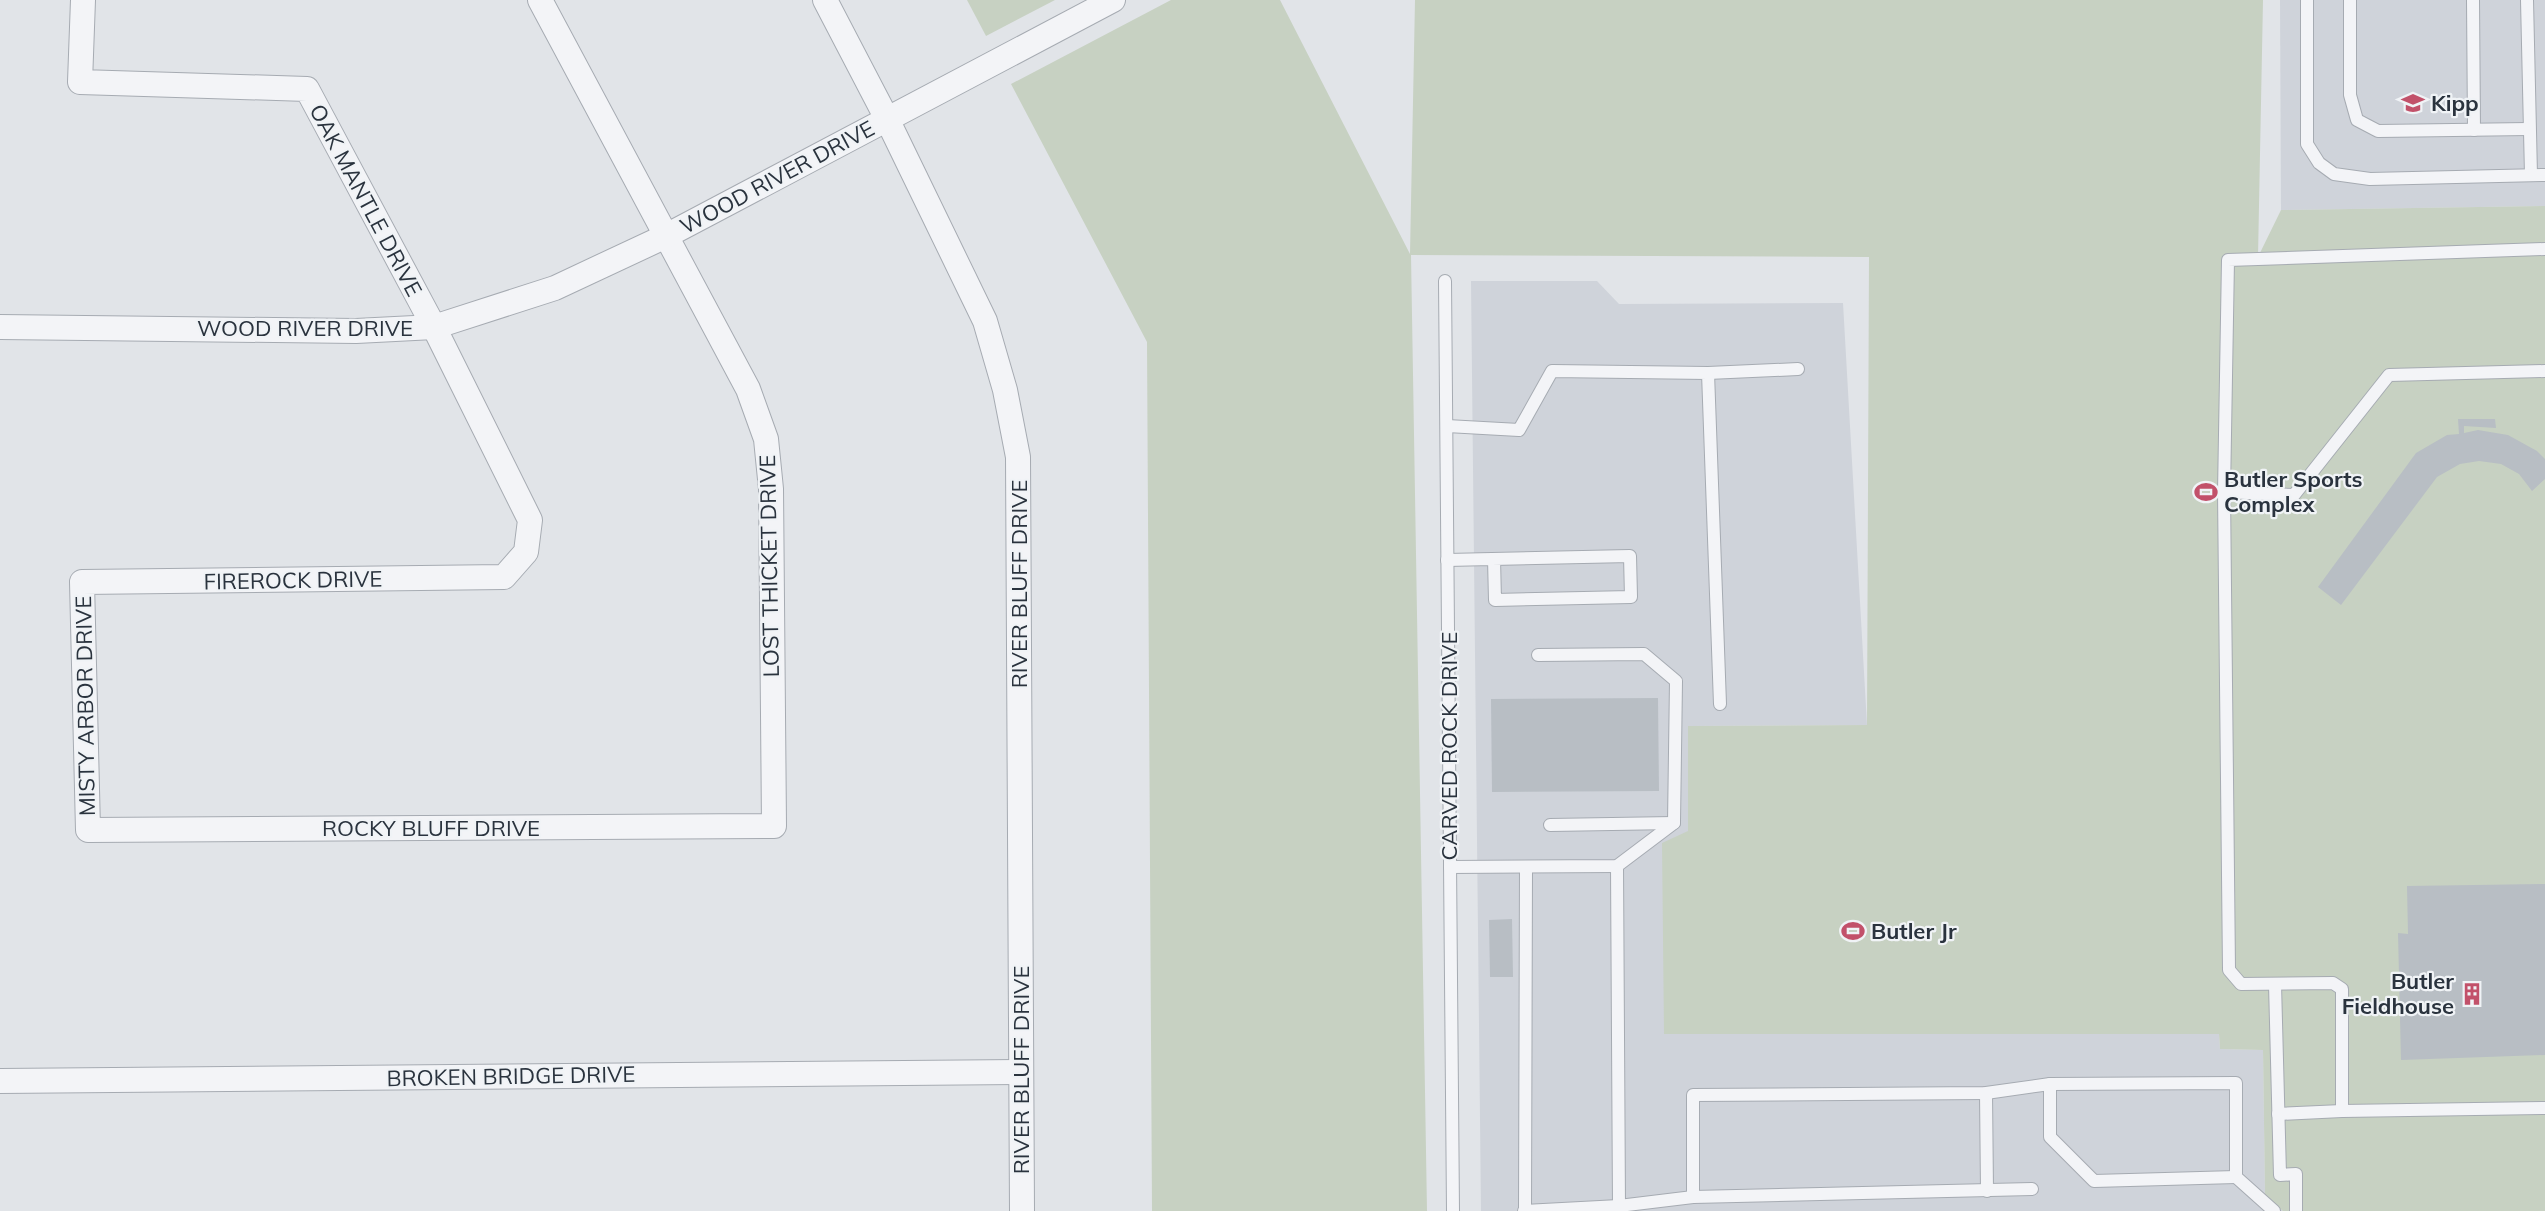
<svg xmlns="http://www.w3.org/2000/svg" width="2545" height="1211" font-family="Mulish,sans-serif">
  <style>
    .built { fill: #cfd3da }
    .green { fill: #c7d1c2 }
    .building { fill: #b8bec4 }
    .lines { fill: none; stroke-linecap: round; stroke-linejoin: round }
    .lane-casing { stroke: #a6abb2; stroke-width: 14 }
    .street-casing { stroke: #a6abb2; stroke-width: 26 }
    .lane { stroke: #f3f4f7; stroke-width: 12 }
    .street { stroke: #f3f4f7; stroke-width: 24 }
    .labels { text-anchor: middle; stroke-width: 4.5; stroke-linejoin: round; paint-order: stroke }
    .poi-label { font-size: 22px; font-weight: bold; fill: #2a333e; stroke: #f0f3f6; text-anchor: start }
    .street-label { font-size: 22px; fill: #2a333e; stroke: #f0f3f6 }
  </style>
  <rect width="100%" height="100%" fill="#e1e4e8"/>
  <g class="built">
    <polygon points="2280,0 2545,0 2545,206 2281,210"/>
    <polygon points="1471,281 1597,281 1619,304 1843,303 1867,725 1688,726 1688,831 1664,1034 2219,1034 2220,1049 2263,1050 2265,1197 2283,1211 1481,1211"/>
  </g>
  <g class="green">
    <polygon points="967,0 1055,0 986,36"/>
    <polygon points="1171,0 1280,0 1410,254 1415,0 2263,0 2258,257 2281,210 2545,206 2545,1211 2283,1211 2265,1197 2263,1050 2220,1049 2219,1034 1664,1034 1662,843 1688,831 1688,726 1867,725 1869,257 1411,255 1427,1211 1152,1211 1147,342 1011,84"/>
  </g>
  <g class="building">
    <polygon points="2458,419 2495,419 2496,428 2464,426 2464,433 2478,430 2508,435 2537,451 2545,459 2545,479 2532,491 2519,474 2501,464 2479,461 2460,464 2437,477 2341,605 2318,587 2416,453 2447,435 2459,434"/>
    <polygon points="1658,698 1659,791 1492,792 1491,699"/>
    <polygon points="2545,884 2545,1055 2401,1060 2398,933 2408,934 2407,886"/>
    <polygon points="1512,919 1513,977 1490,977 1489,920"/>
  </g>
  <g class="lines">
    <g class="lane-casing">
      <g id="lane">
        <polyline points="2307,0 2307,144 2319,163 2334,174 2370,179 2545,175"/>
        <polyline points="2350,0 2350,95 2357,120 2378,131 2529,129"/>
        <polyline points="2473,0 2474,130"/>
        <polyline points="2527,0 2531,175"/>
        <polyline points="2545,249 2228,260 2224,492 2229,970 2241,984 2333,983 2342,989 2342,1111 2545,1108"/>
        <polyline points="1445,281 1453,1211"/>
        <polyline points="1708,373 1798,369"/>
        <polyline points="1447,426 1519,430 1552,371 1708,373 1720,704"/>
        <polyline points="2224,492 2294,495 2389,375 2545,371"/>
        <polyline points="1447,560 1630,556 1631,597 1495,600 1494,559"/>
        <polyline points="1550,825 1674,823"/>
        <polyline points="1617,866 1619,1206"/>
        <polyline points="1450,867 1617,866 1674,823 1676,681 1644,654 1538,655"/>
        <polyline points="2275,984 2280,1175 2296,1174 2296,1211"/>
        <polyline points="2050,1084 2050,1137 2094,1181 2236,1177"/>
        <polyline points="1986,1093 1987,1191"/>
        <polyline points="2278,1114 2342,1111"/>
        <polyline points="1693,1197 1693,1095 1986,1093 2050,1084 2236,1083 2236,1177 2274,1211"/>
        <polyline points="1524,1211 1619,1206 1693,1197 2032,1189"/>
        <polyline points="1525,1211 1526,867"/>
      </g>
    </g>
    <g class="street-casing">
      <g id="street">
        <polyline points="83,0 80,82 307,89 434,327 530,520 526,552 504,577 82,582 88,830 774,826 771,489 766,439 748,389 540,0"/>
        <polyline points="825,0 887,119 985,321 1005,390 1018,457 1022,1211"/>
        <polyline points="0,327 356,331 434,327 555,288 666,236 1113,0"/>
        <polyline points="0,1081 1021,1072"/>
      </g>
    </g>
    <use href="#lane" class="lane"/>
    <use href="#street" class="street"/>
  </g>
  <defs>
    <g id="school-bare" transform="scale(1.8)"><path d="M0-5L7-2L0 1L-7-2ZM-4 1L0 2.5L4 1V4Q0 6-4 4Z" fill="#c2516a" stroke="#f0f3f6" stroke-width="2.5" paint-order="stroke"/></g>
    <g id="stadium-bare" transform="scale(1.8)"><path d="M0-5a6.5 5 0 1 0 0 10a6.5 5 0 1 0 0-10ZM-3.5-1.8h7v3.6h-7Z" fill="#c2516a" stroke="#f0f3f6" stroke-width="2.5" paint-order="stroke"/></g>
    <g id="building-bare" transform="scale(1.8)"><path d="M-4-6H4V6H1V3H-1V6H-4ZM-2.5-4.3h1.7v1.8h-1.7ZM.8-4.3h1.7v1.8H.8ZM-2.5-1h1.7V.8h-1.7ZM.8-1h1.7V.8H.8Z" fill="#c2516a" stroke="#f0f3f6" stroke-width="2.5" paint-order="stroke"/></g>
  </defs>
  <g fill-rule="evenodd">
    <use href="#school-bare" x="2413" y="103"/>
    <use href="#stadium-bare" x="2206" y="492"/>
    <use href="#stadium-bare" x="1853" y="931"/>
    <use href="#building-bare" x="2472" y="994"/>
  </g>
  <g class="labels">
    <g class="poi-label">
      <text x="2431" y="111">Kipp</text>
      <text x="2224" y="487">Butler Sports<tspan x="2224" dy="25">Complex</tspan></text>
      <text x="1871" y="939">Butler Jr</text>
      <text x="2454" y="989" text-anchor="end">Butler<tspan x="2454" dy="25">Fieldhouse</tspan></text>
    </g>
    <g class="street-label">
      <text transform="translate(777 177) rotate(-28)" y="8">WOOD RIVER DRIVE</text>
      <text transform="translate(366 200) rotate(62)" y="8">OAK MANTLE DRIVE</text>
      <text x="305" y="336">WOOD RIVER DRIVE</text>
      <text transform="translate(769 566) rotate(-91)" y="8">LOST THICKET DRIVE</text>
      <text transform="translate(293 580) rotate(-1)" y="8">FIREROCK DRIVE</text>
      <text transform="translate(1019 584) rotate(-90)" y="8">RIVER BLUFF DRIVE</text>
      <text transform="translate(85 706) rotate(-91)" y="8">MISTY ARBOR DRIVE</text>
      <text transform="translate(1449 746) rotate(-90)" y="8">CARVED ROCK DRIVE</text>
      <text x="431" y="836">ROCKY BLUFF DRIVE</text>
      <text transform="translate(1021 1070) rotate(-90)" y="8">RIVER BLUFF DRIVE</text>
      <text transform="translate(511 1076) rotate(-1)" y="8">BROKEN BRIDGE DRIVE</text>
    </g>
  </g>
</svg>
